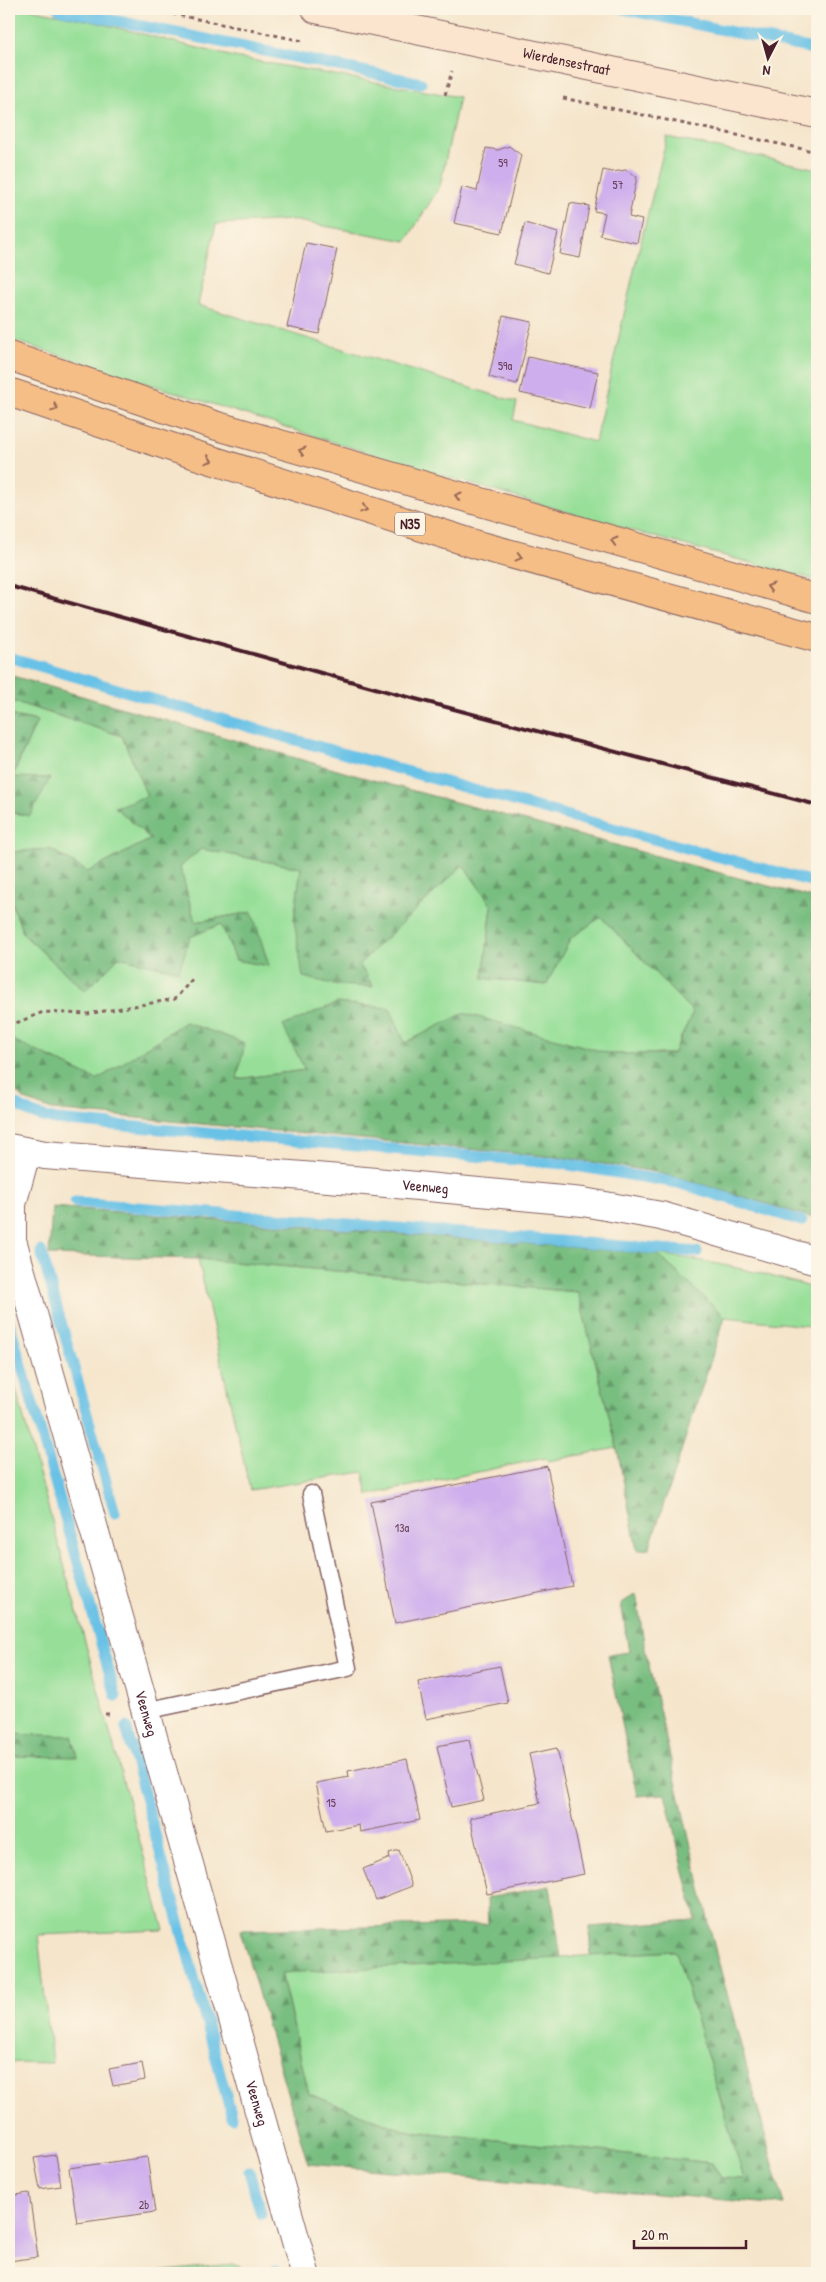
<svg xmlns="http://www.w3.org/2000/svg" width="826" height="2282" font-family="'Patrick Hand',sans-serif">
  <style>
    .green { fill: #97df99; stroke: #707f62 }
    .forest { fill: url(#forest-firs); stroke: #626e56 }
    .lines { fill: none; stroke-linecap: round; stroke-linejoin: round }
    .stream { stroke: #68c1e6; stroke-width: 11 }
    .building { fill: #ceaeed }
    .lane-casing { stroke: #866463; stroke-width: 19 }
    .street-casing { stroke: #866463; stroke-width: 30 }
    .secondary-casing { stroke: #866463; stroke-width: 30 }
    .primary-casing { stroke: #866463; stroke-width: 30 }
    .path { stroke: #866463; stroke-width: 3; stroke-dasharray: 4 4; stroke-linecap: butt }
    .lane { stroke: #fff; stroke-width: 16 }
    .street { stroke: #fff; stroke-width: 28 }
    .secondary { stroke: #fbe5cf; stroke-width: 28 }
    .primary { stroke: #f6be87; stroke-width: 28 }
    .rail { stroke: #4a1f2b; stroke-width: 4 }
    .oneway { stroke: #976754 }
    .labels { text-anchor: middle; stroke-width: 4; stroke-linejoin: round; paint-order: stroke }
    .number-label { font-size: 12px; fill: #6b435c }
    .shield { fill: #fcf5e5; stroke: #7f5f63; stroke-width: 1 }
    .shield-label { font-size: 14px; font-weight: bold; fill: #4a1f2b }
    .street-label { font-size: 15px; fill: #4a1f2b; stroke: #fcf5e5 }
  </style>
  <defs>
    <pattern id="forest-firs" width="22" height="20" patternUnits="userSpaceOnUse" patternTransform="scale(1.25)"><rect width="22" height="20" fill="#79be81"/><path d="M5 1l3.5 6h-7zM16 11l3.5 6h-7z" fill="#659a6a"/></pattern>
  </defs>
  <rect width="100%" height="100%" fill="#fcf5e5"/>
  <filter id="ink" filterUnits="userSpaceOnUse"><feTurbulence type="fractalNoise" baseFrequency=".02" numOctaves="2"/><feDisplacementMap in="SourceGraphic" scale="10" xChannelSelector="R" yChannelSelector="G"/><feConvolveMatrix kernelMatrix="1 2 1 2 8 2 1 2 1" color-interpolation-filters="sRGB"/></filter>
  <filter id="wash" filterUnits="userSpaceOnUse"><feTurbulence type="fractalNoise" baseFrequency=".0096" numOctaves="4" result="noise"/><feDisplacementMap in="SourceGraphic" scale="20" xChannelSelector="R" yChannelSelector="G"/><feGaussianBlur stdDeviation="1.12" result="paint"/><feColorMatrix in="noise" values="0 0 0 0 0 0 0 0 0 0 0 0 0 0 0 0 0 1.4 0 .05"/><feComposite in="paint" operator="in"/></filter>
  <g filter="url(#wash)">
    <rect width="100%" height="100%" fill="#f5e5cb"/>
    <g class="green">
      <path d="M9,9H31L95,22L234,57L459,97L440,186L406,241L292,220L216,224L198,305L517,402L513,420L595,442L638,253L667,137L817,169V580C545,511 276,425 9,339Z"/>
      <polygon points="9,700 122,736 147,796 115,807 151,839 88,872 50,849 9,852 9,812 30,815 49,778 12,778 37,721 9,715"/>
      <polygon points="201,849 301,868 294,920 373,986 359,964 464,864 492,906 483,978 546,985 571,937 601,917 693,1012 673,1054 611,1054 464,1014 405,1043 305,1070 237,1079 185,1022 97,1080 9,1038 9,897 24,935 85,991 119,957 179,971 190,937 221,924 236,960 269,966 252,912 195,922 180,867"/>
      <path d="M657,1254C712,1261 764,1273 817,1289V1327L725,1317Z"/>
      <polygon points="198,1259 578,1292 617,1448 548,1461 545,1458 368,1495 363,1472 250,1490"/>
      <polygon points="9,1364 164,1930 38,1935 52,2063 9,2062 9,1756 78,1756 72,1736 9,1734"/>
      <polygon points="676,1951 744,2179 720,2178 712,2163 403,2130 309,2094 281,1972"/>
      <polygon points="232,2264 257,2273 145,2273"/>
    </g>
    <g class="forest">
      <polygon points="9,675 358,776 817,899 817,1212 814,1218 680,1178 650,1171 565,1158 52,1110 25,1100 9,1085 9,1038 97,1080 185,1022 245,1043 237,1079 305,1070 283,1026 337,1003 390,1008 405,1043 464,1013 611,1054 673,1054 693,1012 601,917 571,938 546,985 483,978 492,906 463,865 359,964 373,987 337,985 303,977 294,920 301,868 201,849 180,867 195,922 252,912 269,966 236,960 221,924 190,937 179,971 119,957 85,991 24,935 9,896 9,852 50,849 88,872 151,839 115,807 147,796 122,736 9,700"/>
      <polygon points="9,715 37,721 12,777 50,778 30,816 9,812"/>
      <polygon points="52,1207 657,1254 725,1317 649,1549 637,1550 617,1448 578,1292 198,1259 49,1255"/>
      <polygon points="636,1593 645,1649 715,1949 784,2205 308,2164 240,1930 488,1924 487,1898 550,1886 561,1958 281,1973 309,2094 403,2130 712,2163 720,2178 744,2179 676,1951 591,1956 589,1927 696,1920 665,1794 637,1796 608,1655 629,1652 621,1603"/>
      <polygon points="9,1734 72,1736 78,1757 9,1756"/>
    </g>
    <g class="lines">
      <g class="stream">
        <polyline points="59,9 421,83"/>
        <polyline points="624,9 817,50"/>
        <path d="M9,657C277,737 547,811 817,883"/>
        <path d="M9,1100C24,1111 37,1116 56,1120L564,1164L678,1183L802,1221"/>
        <polyline points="75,1202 697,1252"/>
        <polyline points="41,1251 115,1513"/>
        <polyline points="9,1321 116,1696"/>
        <polyline points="126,1727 232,2117"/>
        <polyline points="249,2171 261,2214"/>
        <polyline points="275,2270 276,2273"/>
      </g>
    </g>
    <g id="blocks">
      <g class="building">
        <polygon points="509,146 521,155 502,233 454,223 462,187 477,191 486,148 498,150"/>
        <polygon points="603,170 612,172 626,170 637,177 629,217 642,220 637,243 600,235 605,213 594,211"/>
        <polygon points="570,203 589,206 580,258 560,254"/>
        <polygon points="525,223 558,233 548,273 514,264"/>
        <polygon points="306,243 337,249 319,334 287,327"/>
        <polygon points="503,316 532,322 517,384 489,377"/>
        <polygon points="528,357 598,372 590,409 520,393"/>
        <polygon points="547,1466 572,1586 395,1623 371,1502"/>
        <polygon points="500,1666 508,1703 426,1719 418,1682"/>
        <polygon points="469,1740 484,1800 451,1807 437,1746"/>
        <polygon points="557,1748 584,1874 487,1894 470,1818 540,1803 529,1754"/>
        <polygon points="407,1759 420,1820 360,1832 359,1825 326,1831 316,1783 349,1777 348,1771"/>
        <polygon points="399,1850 412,1886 376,1900 363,1869 390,1858 389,1853"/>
        <polygon points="142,2063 145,2080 113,2086 109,2069"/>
        <polygon points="56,2155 61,2186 40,2189 34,2158"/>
        <polygon points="147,2157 155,2212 77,2223 69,2168"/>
        <polygon points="29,2193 38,2257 9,2261 9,2196"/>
      </g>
    </g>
  </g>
  <g filter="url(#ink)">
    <use href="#blocks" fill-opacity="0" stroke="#866463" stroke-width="1"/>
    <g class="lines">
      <g class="lane-casing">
        <polyline id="lane" points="145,1711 348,1668 311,1494"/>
      </g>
      <g class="street-casing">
        <g id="street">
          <path id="s1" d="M9,1148L45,1155L365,1181L583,1202L661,1216L817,1261"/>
          <path id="s2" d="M26,1153L12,1204V1240L305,2273"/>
        </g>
      </g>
      <g class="secondary-casing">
        <g id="secondary">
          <path id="s3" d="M316,9L817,114"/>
        </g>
      </g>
      <g class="primary-casing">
        <g id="primary">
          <polyline points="9,356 214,425 817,599"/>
          <polyline points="9,392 177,449 478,545 817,638"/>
        </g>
      </g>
      <g class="path">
        <polyline points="149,9 303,41"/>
        <polyline points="445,95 452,71"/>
        <polyline points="563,98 817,152"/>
        <polyline points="9,1026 43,1012 87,1014 175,999 194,977"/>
        <polyline points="105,1714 113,1714"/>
      </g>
      <use href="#lane" class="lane"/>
      <use href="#street" class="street"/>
      <use href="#secondary" class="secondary"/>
      <use href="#primary" class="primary"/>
      <polyline class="rail" points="9,586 393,693 817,805"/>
    </g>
    <defs><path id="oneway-chevron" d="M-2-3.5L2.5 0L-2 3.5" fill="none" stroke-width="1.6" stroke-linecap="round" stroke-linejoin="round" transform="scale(1.25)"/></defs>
    <g class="oneway">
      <use href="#oneway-chevron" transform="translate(55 408) rotate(19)"/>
      <use href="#oneway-chevron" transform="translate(302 451) rotate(-164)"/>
      <use href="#oneway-chevron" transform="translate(209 460) rotate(18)"/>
      <use href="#oneway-chevron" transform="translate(458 496) rotate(-164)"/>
      <use href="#oneway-chevron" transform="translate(364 509) rotate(18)"/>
      <use href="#oneway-chevron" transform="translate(614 541) rotate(-164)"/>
      <use href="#oneway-chevron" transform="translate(519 557) rotate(15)"/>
      <use href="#oneway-chevron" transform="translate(770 587) rotate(-164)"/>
    </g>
  </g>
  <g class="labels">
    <g class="number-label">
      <text x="503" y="167">59</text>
      <text x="618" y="189">57</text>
      <text x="505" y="370">59a</text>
      <text x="402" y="1532">13a</text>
      <text x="331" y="1807">15</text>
      <text x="144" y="2209">2b</text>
    </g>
    <rect class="shield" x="395" y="512.5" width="30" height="23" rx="4"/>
    <g class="shield-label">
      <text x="410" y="529">N35</text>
    </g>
    <g class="street-label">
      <text dy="5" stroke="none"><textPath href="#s3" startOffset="256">Wierdensestraat</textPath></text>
      <text dy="5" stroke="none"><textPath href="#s1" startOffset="418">Veenweg</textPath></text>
      <text dy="5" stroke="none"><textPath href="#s2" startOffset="581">Veenweg</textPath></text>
      <text dy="5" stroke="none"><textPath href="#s2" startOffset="986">Veenweg</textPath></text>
    </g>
  </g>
  <rect width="826" height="2282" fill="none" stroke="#fcf5e5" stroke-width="30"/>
  <g transform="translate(768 58) rotate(186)" stroke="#fcf5e5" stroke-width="4" paint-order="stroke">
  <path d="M0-4L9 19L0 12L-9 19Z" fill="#4a1f2b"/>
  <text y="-8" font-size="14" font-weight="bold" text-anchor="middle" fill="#4a1f2b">N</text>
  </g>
  <path d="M634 2240v8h112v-8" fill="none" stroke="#4a1f2b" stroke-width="2.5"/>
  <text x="641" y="2240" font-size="15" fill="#4a1f2b" stroke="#fcf5e5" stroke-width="4" paint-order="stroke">20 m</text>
</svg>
